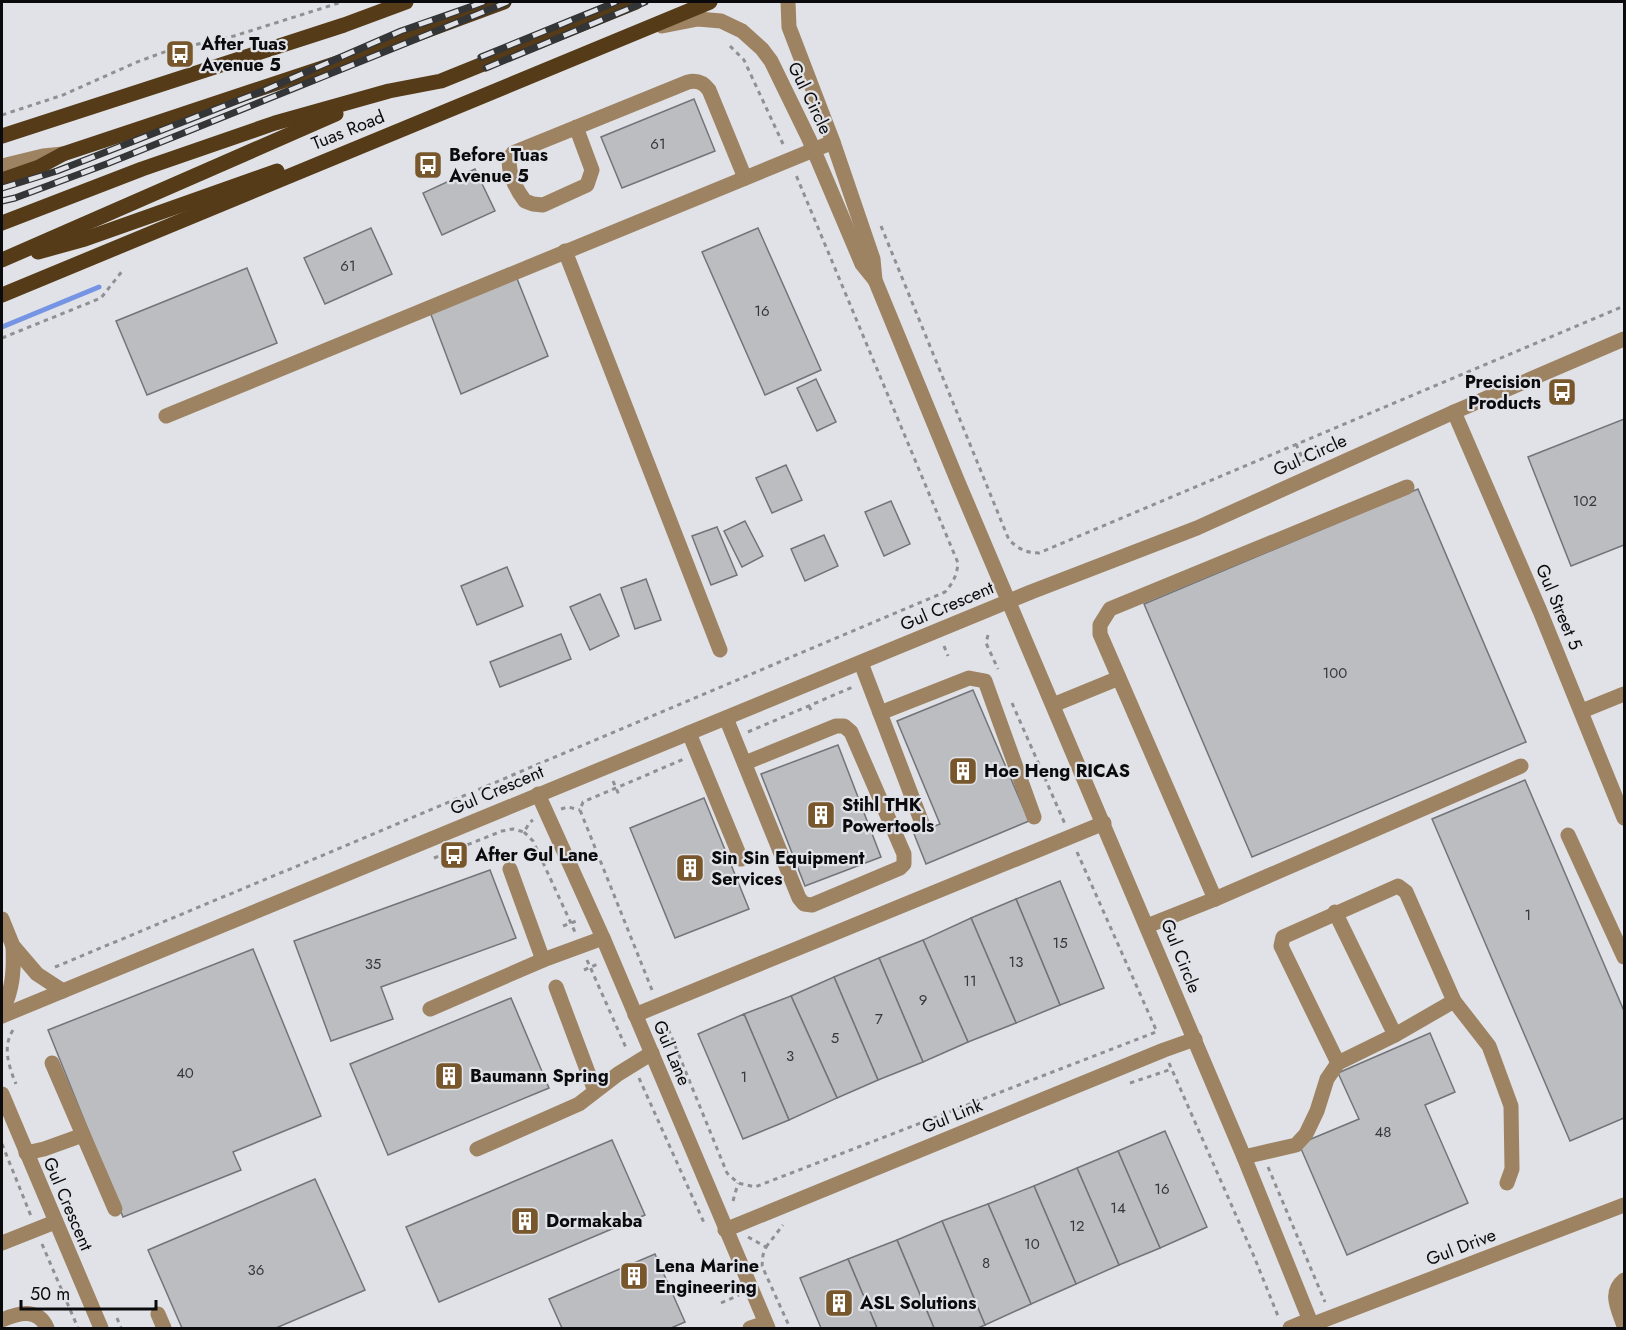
<svg xmlns="http://www.w3.org/2000/svg" width="1626" height="1330" font-family="Jost,sans-serif">
  <style>
    .lines { fill: none; stroke-linecap: round; stroke-linejoin: round }
    .stream { stroke: #7594e3; stroke-width: 5 }
    .building { fill: #bbbdc1; stroke: #727479; stroke-width: 1.5 }
    .path { stroke: #8f9094; stroke-width: 3; stroke-dasharray: 4.5 4.5; stroke-linecap: butt }
    .minor { stroke: #9e8363; stroke-width: 15 }
    .major { stroke: #553b17; stroke-width: 15 }
    .rail-casing { stroke: #343537; stroke-width: 7 }
    .rail { stroke: #e0e2e7; stroke-width: 4.5; stroke-dasharray: 14; stroke-linecap: butt }
    .labels { text-anchor: middle; stroke-width: 4.5; stroke-linejoin: round; paint-order: stroke }
    .number-label { font-size: 15px; fill: #37383a }
    .poi-label { font-size: 18px; font-weight: bold; fill: #0b0b0d; stroke: #e0e2e7; text-anchor: start }
    .street-label { font-size: 18px; fill: #0b0b0d; stroke: #e0e2e7 }
  </style>
  <rect width="100%" height="100%" fill="#e0e2e7"/>
  <g class="lines">
    <polyline class="stream" points="2,327 99,287"/>
  </g>
  <g class="building">
    <polygon points="694,99 715,151 622,188 601,137"/>
    <polygon points="475,169 495,211 442,235 423,193"/>
    <polygon points="371,228 392,274 325,304 304,258"/>
    <polygon points="758,228 821,370 765,395 702,252"/>
    <polygon points="247,268 277,343 147,395 116,321"/>
    <polygon points="516,276 548,356 461,394 430,312"/>
    <polygon points="816,379 836,422 817,431 797,388"/>
    <polygon points="1624,419 1624,545 1571,566 1528,457"/>
    <polygon points="786,465 802,500 772,513 756,478"/>
    <polygon points="1418,489 1526,742 1252,857 1144,604"/>
    <polygon points="891,501 910,544 884,556 865,512"/>
    <polygon points="745,521 763,556 742,567 724,531"/>
    <polygon points="717,527 737,575 711,585 692,536"/>
    <polygon points="824,535 838,566 805,581 791,549"/>
    <polygon points="507,567 523,606 477,625 461,586"/>
    <polygon points="646,579 661,620 635,629 621,588"/>
    <polygon points="600,594 619,636 590,650 570,607"/>
    <polygon points="561,634 571,659 500,687 490,662"/>
    <polygon points="973,690 1029,821 926,864 914,834 940,824 897,721"/>
    <polygon points="838,745 881,857 805,886 761,774"/>
    <polygon points="1525,780 1624,1011 1624,1118 1570,1141 1432,819"/>
    <polygon points="704,798 749,909 675,938 630,828"/>
    <polygon points="490,870 516,938 381,987 393,1019 331,1041 294,941"/>
    <polygon points="1060,881 1104,988 1060,1005 1016,899"/>
    <polygon points="1016,899 1060,1005 1016,1023 971,918"/>
    <polygon points="971,918 1016,1023 968,1042 923,940"/>
    <polygon points="923,940 968,1042 923,1062 879,958"/>
    <polygon points="253,949 321,1116 233,1152 241,1170 123,1217 48,1030"/>
    <polygon points="879,958 923,1062 878,1080 834,977"/>
    <polygon points="834,977 878,1080 837,1098 791,996"/>
    <polygon points="791,996 837,1098 789,1120 744,1014"/>
    <polygon points="511,998 549,1088 388,1155 350,1064"/>
    <polygon points="744,1014 789,1120 743,1139 698,1034"/>
    <polygon points="1430,1033 1455,1092 1425,1105 1468,1203 1347,1255 1299,1144 1359,1119 1338,1073"/>
    <polygon points="1165,1131 1207,1227 1160,1248 1118,1151"/>
    <polygon points="612,1140 645,1215 439,1302 406,1227"/>
    <polygon points="1118,1151 1160,1248 1119,1265 1077,1168"/>
    <polygon points="1077,1168 1119,1265 1076,1284 1034,1186"/>
    <polygon points="315,1179 365,1290 276,1328 182,1328 148,1250"/>
    <polygon points="1034,1186 1076,1284 1031,1304 988,1204"/>
    <polygon points="988,1204 1031,1304 985,1325 942,1221"/>
    <polygon points="942,1221 985,1325 978,1328 934,1328 897,1240"/>
    <polygon points="897,1240 934,1328 877,1328 848,1259"/>
    <polygon points="655,1254 685,1322 671,1328 562,1328 549,1299"/>
    <polygon points="848,1259 877,1328 821,1328 800,1278"/>
  </g>
  <g class="lines">
    <g class="path">
      <polyline points="730,46 744,60 783,144"/>
      <polyline points="2,115 63,95 137,62 167,51 234,36 342,2"/>
      <path d="M881,226L1009,540C1018,548 1025,553 1039,553L1624,306"/>
      <polyline points="2,338 101,298 123,270"/>
      <polyline points="1296,444 1304,462"/>
      <polyline points="988,635 986,643 998,669"/>
      <polyline points="944,646 948,656"/>
      <polyline points="1012,703 1065,824"/>
      <polyline points="809,706 813,714"/>
      <polyline points="748,732 855,686"/>
      <polyline points="613,781 619,795"/>
      <polyline points="561,809 568,807 580,810"/>
      <polyline points="524,832 533,841 575,932"/>
      <polyline points="1077,852 1157,1032"/>
      <polyline points="434,858 502,831 513,829 524,832 530,822 533,820"/>
      <polyline points="563,926 579,920"/>
      <polyline points="587,960 627,1050"/>
      <path d="M55,967L326,854L945,592C953,583 957,575 958,563L796,175"/>
      <polyline points="584,970 598,964"/>
      <polyline points="652,990 580,810 583,802 684,759"/>
      <polyline points="665,1021 727,1173 738,1183 755,1187 1156,1032"/>
      <path d="M13,1030C2,1047 9,1067 16,1084"/>
      <polyline points="1169,1063 1253,1254 1278,1316"/>
      <polyline points="639,1078 705,1225"/>
      <polyline points="1130,1083 1172,1069"/>
      <polyline points="2,1144 31,1216"/>
      <polyline points="1268,1167 1325,1302"/>
      <polyline points="733,1201 738,1183"/>
      <polyline points="748,1237 766,1247 763,1255 762,1266 790,1328"/>
      <polyline points="42,1244 78,1328"/>
      <polyline points="766,1247 783,1225"/>
      <polyline points="721,1303 739,1295"/>
      <polyline points="117,1318 121,1328"/>
    </g>
    <g class="minor">
      <polyline points="788,2 789,27 833,142 873,259 875,280 958,482 1244,1157 1313,1328"/>
      <polyline points="662,26 698,19 721,21 742,31 762,49 771,61 809,139 862,264 875,280"/>
      <path d="M576,127L592,170L587,185L543,205L533,204L525,201C516,190 503,164 513,153L688,82C697,80 703,82 709,90L745,178"/>
      <polyline points="2,166 43,156 63,154"/>
      <polyline points="565,251 720,650"/>
      <polyline points="1454,412 1540,611 1624,818"/>
      <polyline points="166,416 833,142"/>
      <polyline points="861,663 922,823"/>
      <polyline points="1053,705 1119,678"/>
      <polyline points="1582,711 1624,694"/>
      <polyline points="880,713 969,678 985,681 1034,817"/>
      <polyline points="726,718 799,898 804,904 812,905 900,868 904,864 904,854 851,732 844,726 836,726 745,763"/>
      <polyline points="689,733 741,859"/>
      <polyline points="538,794 603,938 768,1328"/>
      <polyline points="1568,835 1624,957"/>
      <polyline points="510,869 543,960"/>
      <polyline points="1215,899 1100,634 1100,625 1110,609 1407,487"/>
      <polyline points="1335,912 1395,1035"/>
      <polyline points="2,919 13,946 37,974 63,991"/>
      <polyline points="1147,926 1215,899 1521,766"/>
      <polyline points="556,987 595,1091"/>
      <polyline points="430,1009 543,960 603,938"/>
      <path d="M2,1012C13,989 14,971 13,946"/>
      <polyline points="635,1015 1104,823"/>
      <polyline points="2,1016 1031,592 1197,528 1454,412 1624,339"/>
      <polyline points="52,1063 115,1209"/>
      <polyline points="1338,1063 1281,946 1283,937 1398,886 1406,892 1454,1001 1489,1046 1511,1106 1512,1169 1507,1183"/>
      <polyline points="2,1094 101,1328"/>
      <polyline points="477,1149 579,1104 618,1074 652,1053"/>
      <polyline points="26,1153 44,1149 83,1135"/>
      <polyline points="1244,1157 1296,1145 1306,1134 1317,1111 1327,1079 1338,1063 1395,1035 1454,1001"/>
      <polyline points="725,1230 1164,1050 1195,1039"/>
      <polyline points="2,1243 55,1222"/>
      <path d="M1624,1280C1608,1293 1619,1310 1624,1326"/>
      <polyline points="158,1314 164,1328"/>
      <path d="M2,1320C18,1313 38,1307 47,1328"/>
      <polyline points="1311,1325 1624,1205"/>
      <polyline points="750,1328 765,1323"/>
      <polyline points="1290,1328 1309,1320"/>
    </g>
    <g class="major">
      <polyline points="2,136 344,25 406,2"/>
      <polyline points="2,180 39,167 63,154 355,57 504,2"/>
      <polyline points="2,223 142,169 275,123 389,91 441,81 636,2"/>
      <polyline points="38,252 85,239 277,171"/>
      <polyline points="2,260 336,114"/>
      <polyline points="2,295 710,2"/>
    </g>
    <g class="rail-casing">
      <g id="rail">
        <polyline points="481,57 616,2"/>
        <polyline points="486,68 645,2"/>
        <polyline points="2,188 57,171 265,90 401,31 484,2"/>
        <polyline points="2,201 15,198 109,163 508,2"/>
      </g>
    </g>
    <use href="#rail" class="rail"/>
  </g>
  <defs>
    <g id="bus-square" transform="scale(1.5)"><rect x="-9" y="-9" width="18" height="18" rx="4" fill="#78572d" stroke="#e0e2e7"/><path d="M-5-6H5V4H4V6H2V4H-2V6H-4V4H-5ZM-3.5-4V0h7V-4ZM-3.5 1.2v1.5H-2V1.2ZM2 1.2v1.5H3.5V1.2Z" fill="#fff"/></g>
    <g id="building-square" transform="scale(1.5)"><rect x="-9" y="-9" width="18" height="18" rx="4" fill="#78572d" stroke="#e0e2e7"/><path d="M-4-6H4V6H1V3H-1V6H-4ZM-2.5-4.3h1.7v1.8h-1.7ZM.8-4.3h1.7v1.8H.8ZM-2.5-1h1.7V.8h-1.7ZM.8-1h1.7V.8H.8Z" fill="#fff"/></g>
  </defs>
  <g fill-rule="evenodd">
    <use href="#bus-square" x="180" y="54"/>
    <use href="#bus-square" x="428" y="165"/>
    <use href="#bus-square" x="1562" y="392"/>
    <use href="#building-square" x="963" y="771"/>
    <use href="#building-square" x="821" y="815"/>
    <use href="#bus-square" x="454" y="855"/>
    <use href="#building-square" x="690" y="868"/>
    <use href="#building-square" x="449" y="1076"/>
    <use href="#building-square" x="525" y="1221"/>
    <use href="#building-square" x="634" y="1276"/>
    <use href="#building-square" x="839" y="1303"/>
  </g>
  <g class="labels">
    <g class="number-label">
      <text x="658" y="149">61</text>
      <text x="348" y="271">61</text>
      <text x="762" y="316">16</text>
      <text x="1585" y="506">102</text>
      <text x="1335" y="678">100</text>
      <text x="1528" y="920">1</text>
      <text x="1060" y="948">15</text>
      <text x="1016" y="967">13</text>
      <text x="373" y="969">35</text>
      <text x="970" y="986">11</text>
      <text x="923" y="1005">9</text>
      <text x="879" y="1024">7</text>
      <text x="835" y="1043">5</text>
      <text x="790" y="1061">3</text>
      <text x="185" y="1078">40</text>
      <text x="744" y="1082">1</text>
      <text x="1383" y="1137">48</text>
      <text x="1162" y="1194">16</text>
      <text x="1118" y="1213">14</text>
      <text x="1077" y="1231">12</text>
      <text x="1032" y="1249">10</text>
      <text x="986" y="1268">8</text>
      <text x="256" y="1275">36</text>
    </g>
    <g class="poi-label">
      <text x="201" y="50">After Tuas<tspan x="201" dy="21">Avenue 5</tspan></text>
      <text x="449" y="161">Before Tuas<tspan x="449" dy="21">Avenue 5</tspan></text>
      <text x="1541" y="388" text-anchor="end">Precision<tspan x="1541" dy="21">Products</tspan></text>
      <text x="984" y="777">Hoe Heng RICAS</text>
      <text x="842" y="811">Stihl THK<tspan x="842" dy="21">Powertools</tspan></text>
      <text x="475" y="861">After Gul Lane</text>
      <text x="711" y="864">Sin Sin Equipment<tspan x="711" dy="21">Services</tspan></text>
      <text x="470" y="1082">Baumann Spring</text>
      <text x="546" y="1227">Dormakaba</text>
      <text x="655" y="1272">Lena Marine<tspan x="655" dy="21">Engineering</tspan></text>
      <text x="860" y="1309">ASL Solutions</text>
    </g>
    <g class="street-label">
      <text transform="translate(810 98) rotate(64)" y="6">Gul Circle</text>
      <text transform="translate(348 130) rotate(-22)" y="6">Tuas Road</text>
      <text transform="translate(1310 455) rotate(-24)" y="6">Gul Circle</text>
      <text transform="translate(947 606) rotate(-23)" y="6">Gul Crescent</text>
      <text transform="translate(1559 607) rotate(67)" y="6">Gul Street 5</text>
      <text transform="translate(497 790) rotate(-23)" y="6">Gul Crescent</text>
      <text transform="translate(1181 956) rotate(68)" y="6">Gul Circle</text>
      <text transform="translate(672 1053) rotate(67)" y="6">Gul Lane</text>
      <text transform="translate(952 1116) rotate(-22)" y="6">Gul Link</text>
      <text transform="translate(68 1204) rotate(67)" y="6">Gul Crescent</text>
      <text transform="translate(1461 1247) rotate(-21)" y="6">Gul Drive</text>
    </g>
  </g>
  <rect width="1626" height="1330" fill="none" stroke="#0b0b0d" stroke-width="6"/>
  <path d="M21 1300v9h135v-9" fill="none" stroke="#0b0b0d" stroke-width="3"/>
  <text x="30" y="1300" font-size="18" fill="#0b0b0d" stroke="#e0e2e7" stroke-width="4.5" paint-order="stroke">50 m</text>
</svg>
